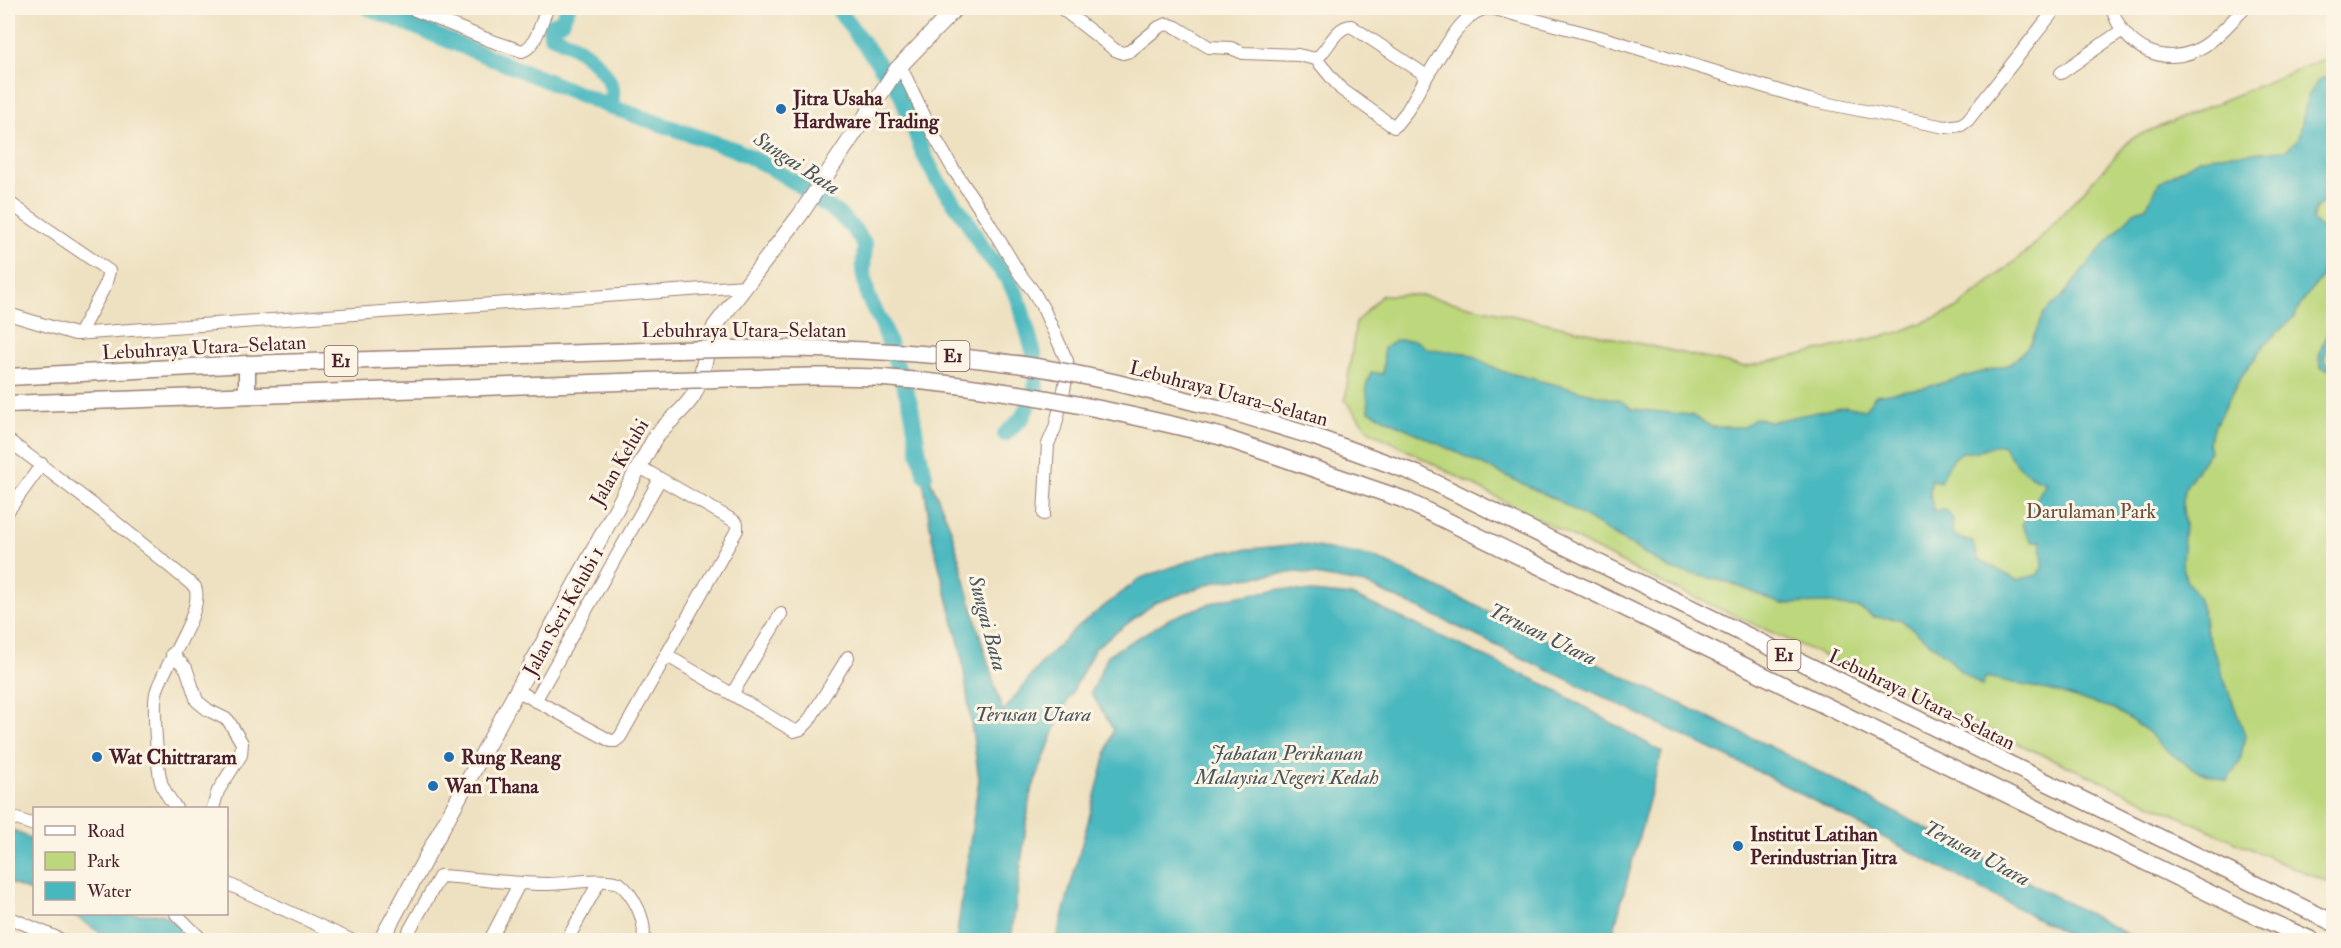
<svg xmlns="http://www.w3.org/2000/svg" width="2341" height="948" font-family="'IM FELL Double Pica',serif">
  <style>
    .green { fill: #bcd77c; stroke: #837b54; stroke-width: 1.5 }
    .water { fill: #48b8bf; stroke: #496c75; stroke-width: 1.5; fill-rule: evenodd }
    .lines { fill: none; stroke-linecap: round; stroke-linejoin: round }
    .stream { stroke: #48b8bf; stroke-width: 3 }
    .river { stroke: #48b8bf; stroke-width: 16 }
    .minor-casing { stroke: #9c8076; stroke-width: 14 }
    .major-casing { stroke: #9c8076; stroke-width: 17 }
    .highway-casing { stroke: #9c8076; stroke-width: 19 }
    .minor { stroke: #fff; stroke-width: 12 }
    .major { stroke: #fff; stroke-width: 15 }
    .highway { stroke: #fff; stroke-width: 16 }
    .highway-bridge-casing { stroke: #9c8076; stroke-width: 19; stroke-linecap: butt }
    .highway-bridge { stroke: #fff; stroke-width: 16 }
    .poi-dot { fill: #1f6fb2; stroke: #fcf5e5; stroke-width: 2 }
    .labels { text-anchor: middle; stroke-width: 6; stroke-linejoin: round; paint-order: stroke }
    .shield { fill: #fcf5e5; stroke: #7f5f63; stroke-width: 1.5 }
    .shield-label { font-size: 18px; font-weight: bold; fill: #4a1f2b }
    .poi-label { font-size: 20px; font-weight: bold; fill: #4a1f2b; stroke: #fcf5e5; text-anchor: start }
    .street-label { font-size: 20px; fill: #4a1f2b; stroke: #fcf5e5 }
    .park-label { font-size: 20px; fill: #664d3f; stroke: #fcf5e5 }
    .water-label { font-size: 21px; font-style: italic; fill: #49555f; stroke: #fcf5e5 }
  </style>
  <rect width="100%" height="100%" fill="#fcf5e5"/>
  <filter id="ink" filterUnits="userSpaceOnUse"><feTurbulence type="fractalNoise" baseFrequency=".0167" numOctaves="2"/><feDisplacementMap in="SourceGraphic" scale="12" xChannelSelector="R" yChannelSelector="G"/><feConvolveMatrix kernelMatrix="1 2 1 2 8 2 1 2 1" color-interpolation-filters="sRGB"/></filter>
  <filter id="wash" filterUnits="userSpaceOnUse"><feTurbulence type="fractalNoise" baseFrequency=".008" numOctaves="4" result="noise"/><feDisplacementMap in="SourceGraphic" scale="24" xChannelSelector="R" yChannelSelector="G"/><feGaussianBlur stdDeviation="1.35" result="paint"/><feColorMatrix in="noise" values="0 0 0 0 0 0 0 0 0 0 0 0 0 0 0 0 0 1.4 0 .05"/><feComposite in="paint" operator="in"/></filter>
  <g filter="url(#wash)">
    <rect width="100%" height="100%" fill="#eee1c1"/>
    <polygon class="green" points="2333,55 2333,884 2271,858 1647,576 1368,430 1345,400 1356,322 1382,295 1420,295 1745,367 1897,333 1956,309 2031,248 2132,138"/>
    <g class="water">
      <path d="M2333,72V195L2316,208L2312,220L2333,240V253L2319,281L2301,303L2295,316L2266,343L2241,377L2215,425L2208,442L2210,451L2186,486L2182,502L2185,526L2182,561L2186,580L2198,597L2203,612L2206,631L2245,735L2240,762L2227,781L2197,771L2177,758L2159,745L2149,732L2114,709L2056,692L1986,677L1982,686L1959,670L1948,657L1900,619L1874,617L1859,608L1840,606L1833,603L1781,604L1731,583L1670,569L1559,501L1369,411L1366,386L1371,372L1383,374L1384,348L1396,340H1415L1428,349L1466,353L1501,371L1621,401L1633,409L1691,415L1712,427H1743L1756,418L1770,422L1845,406L1864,410L1876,395L1927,387L2011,364L2031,343L2044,313L2062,297L2095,255L2134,212L2147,206L2159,183L2199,159L2218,155L2286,150L2299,138L2307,98L2318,81ZM2003,445C2013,463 2026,477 2046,482L2022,525L2032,542L2041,541L2043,566L2037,575L2017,580L1978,559L1973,542L1961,539L1952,533L1953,520L1946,510L1934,511L1930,496L1931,480L1940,482L1951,461L1962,452H1977L1994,446Z"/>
      <path d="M2333,304V338L2330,339L2324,359L2329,365H2333V371L2321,367C2315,352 2326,343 2328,328C2329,320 2330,312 2333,304Z"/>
      <polygon points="919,453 951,529 983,647 1003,712 1042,662 1077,627 1141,578 1212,553 1299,544 1374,557 1777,750 2138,940 2078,940 1765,775 1423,610 1365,584 1298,572 1218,581 1155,603 1095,648 1060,716 1030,795 1011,940 956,940 979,779 961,651 932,538"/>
      <polygon points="1279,589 1354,596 1550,687 1662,752 1611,940 1056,940 1113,729 1091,693 1108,655 1171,618 1223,599"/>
      <polygon points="8,828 34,840 34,893 8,882"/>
      <polygon points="72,914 162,914 179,926 192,940 111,940"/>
    </g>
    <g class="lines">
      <polyline class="stream" points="840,11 844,8"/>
      <g class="river">
        <polyline points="369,8 611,107 736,150 770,167 799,185 838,214 853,228 865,245 863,271 868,297 883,326 911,406 919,453 925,475"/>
        <path d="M568,8L561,22L550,25L551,35C575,44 603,62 612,88C613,94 611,102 611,107"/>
        <polyline points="837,8 900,92 923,153 937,180 966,219 982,248 1005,275 1018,298 1034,354 1036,388 1022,418 1005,434"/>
      </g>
    </g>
  </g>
  <g filter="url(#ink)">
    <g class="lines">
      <g class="minor-casing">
        <g id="minor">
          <path d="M410,8L489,40L522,51C538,46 540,21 548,8"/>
          <path d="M1061,8L1115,50L1123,53L1130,51L1159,27L1167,24L1176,27L1209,47L1231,48L1243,53L1298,55L1316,59C1328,50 1335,27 1351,26L1427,76C1442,55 1462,8 1491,8L1600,37L1809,100L1945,127L1961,125L1968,120L2056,8"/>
          <path d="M2112,8C2123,48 2166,70 2204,46C2220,36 2232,20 2245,8"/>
          <polyline points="1316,59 1341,89 1394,127 1407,111 1427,76"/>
          <polyline points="900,65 933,134 952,167 986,218 1019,273 1033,291 1044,310 1067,361 1068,368 1064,390 1055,428 1048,444 1044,514"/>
          <polyline points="2061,73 2121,31"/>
          <polyline points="8,202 109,271 105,286 79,334"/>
          <polyline points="8,314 75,334 745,286"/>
          <path d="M8,440L108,516L195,587C205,611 163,666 156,693C153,706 157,772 162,785C165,793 171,801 176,808"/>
          <polyline points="8,511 42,464"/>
          <polyline points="172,654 186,668 197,701 208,710 228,720 242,743 241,755 218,791 213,808"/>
          <polyline points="666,655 794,731 801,729 808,722 848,657"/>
          <polyline points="518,691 611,741 615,741 620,737 737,530 737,524 734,521 638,466"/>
          <polyline points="732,694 781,614"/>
          <polyline points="535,701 660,479"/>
          <polyline points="8,816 34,825"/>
          <polyline points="226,883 351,940"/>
          <polyline points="176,914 202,940"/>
          <polyline points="8,917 62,940"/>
          <path d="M404,940L440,876C476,878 512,884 548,884C570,884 597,877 619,883C634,895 647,921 643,940"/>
          <polyline points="490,940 519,884"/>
          <polyline points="567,940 599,882"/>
        </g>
      </g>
      <g class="major-casing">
        <path id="major" d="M381,940L656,436C667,422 687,408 694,394C705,373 705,348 715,326L800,215L897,69L956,8"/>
      </g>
      <g class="highway-casing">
        <g id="highway">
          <polyline points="247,364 247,395"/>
          <polyline points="8,377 247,364 676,350"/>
          <polyline points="8,404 675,380"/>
          <polyline points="1226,410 1315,437 1417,474 2334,923"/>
          <polyline points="1219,436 1402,499 2246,911 2311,940"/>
        </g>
      </g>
      <use href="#minor" class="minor"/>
      <use href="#major" class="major"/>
      <use href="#highway" class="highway"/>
      <g class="highway-bridge-casing">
        <g id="highway-bridge">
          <path d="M676,350C794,346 913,348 1030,366C1096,376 1161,394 1226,410"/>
          <path d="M675,380C745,379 815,374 884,378C998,386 1108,409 1219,436"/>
        </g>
      </g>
      <use href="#highway-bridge" class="highway-bridge"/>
    </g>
  </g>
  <g class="poi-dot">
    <circle cx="781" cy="109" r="6"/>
    <circle cx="97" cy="757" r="6"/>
    <circle cx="449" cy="757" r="6"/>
    <circle cx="433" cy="786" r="6"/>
    <circle cx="1738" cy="846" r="6"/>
  </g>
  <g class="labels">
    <g class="shield">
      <rect x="936.5" y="341" width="33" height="30" rx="4.5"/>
      <rect x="324.5" y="346" width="33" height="30" rx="4.5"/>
      <rect x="1767.5" y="640" width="33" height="30" rx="4.5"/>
    </g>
    <g class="shield-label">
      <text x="953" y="362">E1</text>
      <text x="341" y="367">E1</text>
      <text x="1784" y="661">E1</text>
    </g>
    <g class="poi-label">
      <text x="793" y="105">Jitra Usaha<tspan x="793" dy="23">Hardware Trading</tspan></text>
      <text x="109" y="764">Wat Chittraram</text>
      <text x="461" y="764">Rung Reang</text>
      <text x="445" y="793">Wan Thana</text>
      <text x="1750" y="841">Institut Latihan<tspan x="1750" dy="23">Perindustrian Jitra</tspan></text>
    </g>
    <g class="street-label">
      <text x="744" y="337">Lebuhraya Utara–Selatan</text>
      <text transform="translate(204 347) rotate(-3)" y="7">Lebuhraya Utara–Selatan</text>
      <text transform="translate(1229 393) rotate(15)" y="7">Lebuhraya Utara–Selatan</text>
      <text transform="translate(619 462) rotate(-60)" y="7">Jalan Kelubi</text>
      <text transform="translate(563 611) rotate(-61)" y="7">Jalan Seri Kelubi 1</text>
      <text transform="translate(1922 699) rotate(26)" y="7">Lebuhraya Utara–Selatan</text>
    </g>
    <g class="park-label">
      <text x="2091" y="518">Darulaman Park</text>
    </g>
    <g class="water-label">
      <text transform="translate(797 163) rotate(33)" y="7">Sungai Bata</text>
      <text transform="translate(988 623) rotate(75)" y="7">Sungai Bata</text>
      <text transform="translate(1543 634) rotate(26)" y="7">Terusan Utara</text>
      <text x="1033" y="721">Terusan Utara</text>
      <text x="1287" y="760">Jabatan Perikanan<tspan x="1287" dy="24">Malaysia Negeri Kedah</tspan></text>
      <text transform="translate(1977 853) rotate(28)" y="7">Terusan Utara</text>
    </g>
  </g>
  <rect width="2341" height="948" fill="none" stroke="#fcf5e5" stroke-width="30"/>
  <rect x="33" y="807" width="195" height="108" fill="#fcf5e5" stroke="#b59f9b" stroke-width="1.5"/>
  <rect x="45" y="826" width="30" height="9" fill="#ffffff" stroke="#b59f9b" stroke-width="1.5"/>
  <text x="87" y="837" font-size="18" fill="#4a1f2b">Road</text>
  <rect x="45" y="852" width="30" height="18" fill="#bcd77c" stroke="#b59f9b" stroke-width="1.5"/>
  <text x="87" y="867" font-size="18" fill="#4a1f2b">Park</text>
  <rect x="45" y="882" width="30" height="18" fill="#48b8bf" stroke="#b59f9b" stroke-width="1.5"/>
  <text x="87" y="897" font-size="18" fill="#4a1f2b">Water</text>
</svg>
